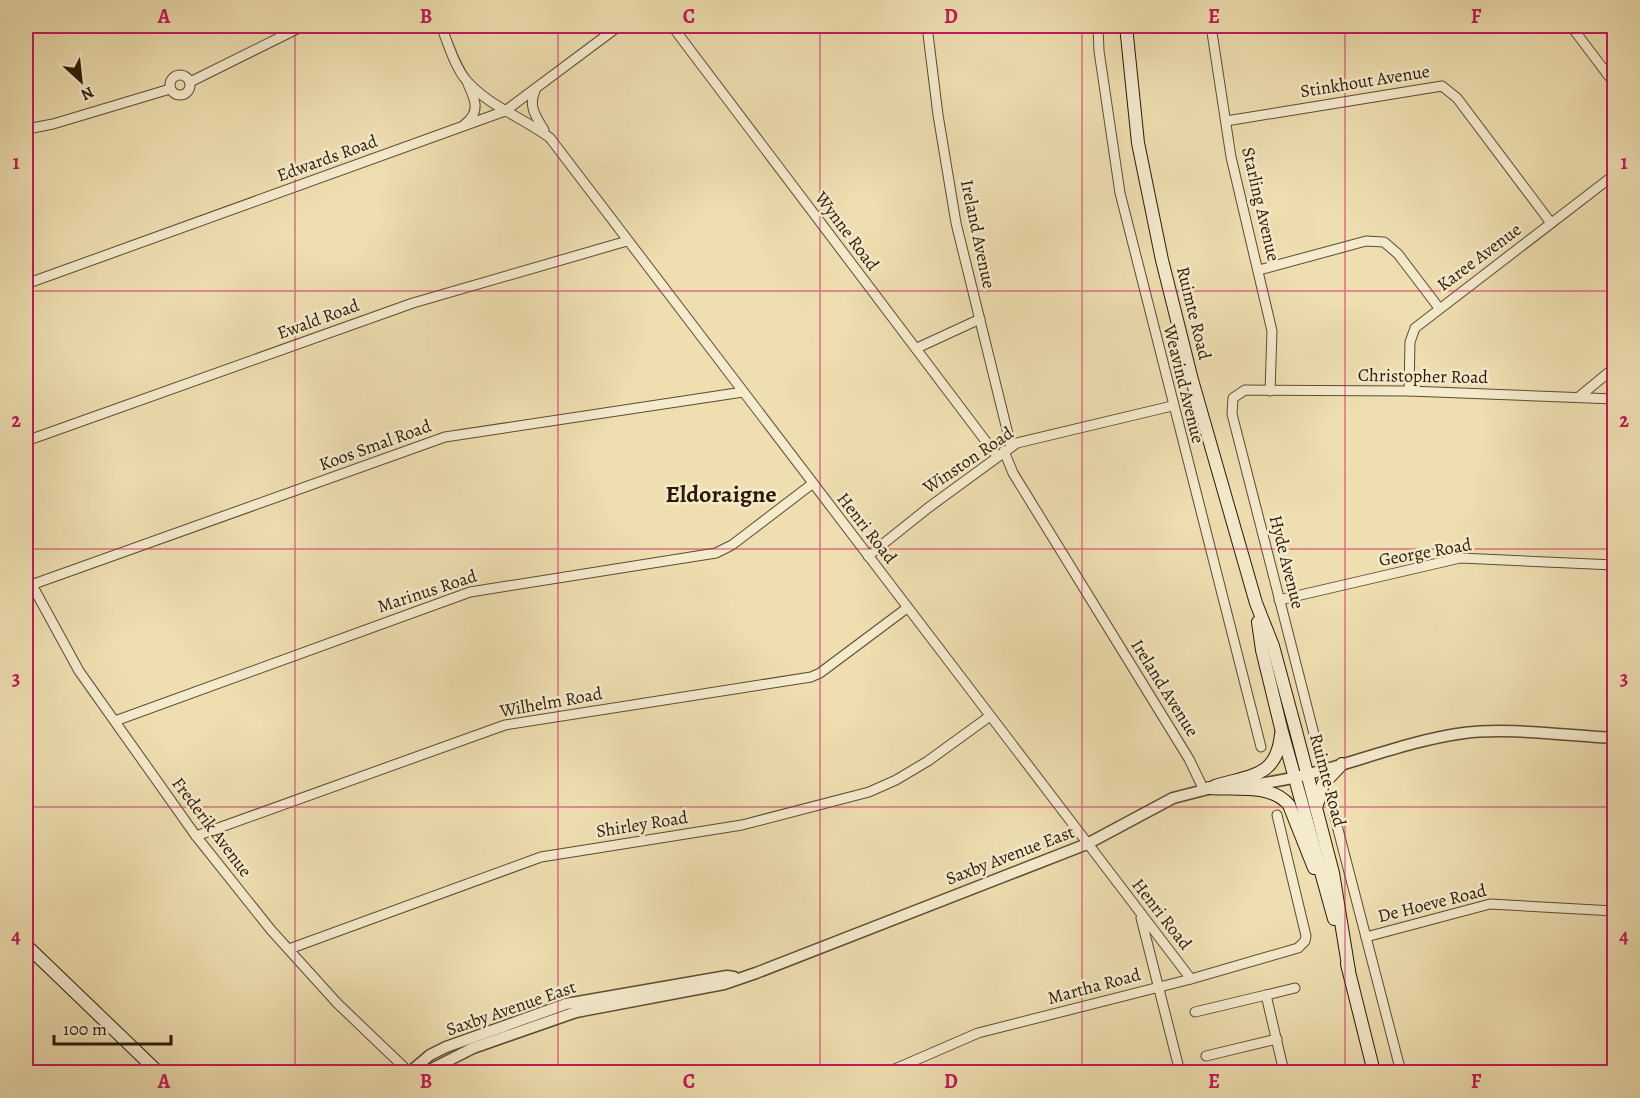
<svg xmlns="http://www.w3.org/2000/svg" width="1640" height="1098" font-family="Alegreya,serif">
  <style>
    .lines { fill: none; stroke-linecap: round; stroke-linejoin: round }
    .minor-casing { stroke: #5c4b30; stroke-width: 11 }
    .tertiary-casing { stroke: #5c4b30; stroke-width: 13 }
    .secondary-casing { stroke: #2b1a05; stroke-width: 14 }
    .minor { stroke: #f4eacc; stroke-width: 9 }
    .tertiary { stroke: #f4eacc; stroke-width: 10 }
    .secondary { stroke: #f4eacc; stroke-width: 12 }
    .grid { fill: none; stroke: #c2185b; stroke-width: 1.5; stroke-opacity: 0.55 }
    .labels { text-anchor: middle; stroke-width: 5; stroke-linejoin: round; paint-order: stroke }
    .street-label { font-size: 18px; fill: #2b1a05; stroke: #f4eacc }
    .district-label { font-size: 24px; font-weight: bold; fill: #2b1a05; stroke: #f4eacc }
    .neatline { fill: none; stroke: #c2185b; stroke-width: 2 }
    .grid-label { font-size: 20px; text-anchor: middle; font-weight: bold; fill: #c2185b }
  </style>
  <rect width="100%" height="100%" fill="#eedeb0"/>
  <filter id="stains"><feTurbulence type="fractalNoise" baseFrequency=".00333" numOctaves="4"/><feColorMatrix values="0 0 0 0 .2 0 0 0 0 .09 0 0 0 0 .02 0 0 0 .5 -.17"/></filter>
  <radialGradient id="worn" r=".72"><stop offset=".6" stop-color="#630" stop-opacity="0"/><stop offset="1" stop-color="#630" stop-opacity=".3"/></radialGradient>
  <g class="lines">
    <g class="minor-casing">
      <g id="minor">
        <path d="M441,26C448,43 454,65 466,80C488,106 524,118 550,138L1191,979"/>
        <polyline points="672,26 997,456"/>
        <polyline points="927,26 938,115 956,223 1011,446"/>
        <polyline points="1098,26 1099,51 1120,193 1261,747"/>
        <polyline points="1211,26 1231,157 1272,331 1270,391"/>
        <polyline points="1571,26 1614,83"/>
        <circle cx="180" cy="85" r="10"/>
        <polyline points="190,82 303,26"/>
        <path d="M535,91C528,106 536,117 544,130"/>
        <polyline points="1226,121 1442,86 1457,98 1551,223"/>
        <path d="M465,124C481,112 475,99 468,84"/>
        <polyline points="27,129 53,124 170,89"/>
        <polyline points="1259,270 1366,241 1384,242 1398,254 1439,308"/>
        <polyline points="26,284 505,111 619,26"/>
        <polyline points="917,348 980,319"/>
        <polyline points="1409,391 1410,342 1415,328 1614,175"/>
        <polyline points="1580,396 1614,368"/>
        <polyline points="26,441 413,303 627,241"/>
        <polyline points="1004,451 1013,473 1189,759 1203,788"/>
        <polyline points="868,556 928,508 1017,443 1172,406"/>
        <polyline points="26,574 79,671 196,836 271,930 337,1003 409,1072"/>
        <polyline points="31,585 445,437 743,392"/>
        <polyline points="1279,600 1460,558 1614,565"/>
        <polyline points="115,721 470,592 716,553 732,545 812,484"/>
        <polyline points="1314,734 1232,414 1233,398 1245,390 1409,391 1614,399"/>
        <polyline points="1334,814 1401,1072"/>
        <polyline points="196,836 505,725 811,677 820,673 907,608"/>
        <polyline points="1141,918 1180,1072"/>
        <polyline points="1366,937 1490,904 1614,911"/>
        <polyline points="289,949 541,857 742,825 869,792 896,780 928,761 990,716"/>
        <polyline points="1266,995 1295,988"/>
        <polyline points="1195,1012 1266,995 1284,1072"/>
        <polyline points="1206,1056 1277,1039"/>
        <polyline points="888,1072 978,1033 1191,979 1298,948 1305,941 1306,936 1277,815"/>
        <polyline points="1496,1072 1522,1072"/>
      </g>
    </g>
    <g class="tertiary-casing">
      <g id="tertiary">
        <path d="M1247,785C1321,779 1390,743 1464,733C1507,727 1570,736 1614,738"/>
        <polyline points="410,1072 430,1055 446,1047 566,1004 727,976 734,977"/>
        <polyline points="426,1072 473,1048 576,1012 724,984 756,973 1087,844 1173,798 1216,787"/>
      </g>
    </g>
    <g class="secondary-casing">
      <g id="secondary">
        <polyline points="1126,26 1138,143 1162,260 1192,380 1256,603 1273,646 1296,731 1333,873 1349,971"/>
        <polyline points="1258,622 1262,650 1281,728 1334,919"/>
        <path d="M1215,786C1250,775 1277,778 1281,734"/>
        <path d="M1209,788C1234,790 1271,783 1289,805L1314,868"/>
        <polyline points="1317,805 1323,784 1342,764"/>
        <polyline points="26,945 158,1072"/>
        <polyline points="1347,964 1374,1072"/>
      </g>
    </g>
    <use href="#minor" class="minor"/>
    <use href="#tertiary" class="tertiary"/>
    <use href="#secondary" class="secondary"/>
  </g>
  <path class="grid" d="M295,26V1072M558,26V1072M820,26V1072M1082,26V1072M1345,26V1072M26,291H1614M26,549H1614M26,807H1614"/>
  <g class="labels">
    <g class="street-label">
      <text transform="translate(1365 81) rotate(-9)" y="6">Stinkhout Avenue</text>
      <text transform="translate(327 158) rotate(-20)" y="6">Edwards Road</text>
      <text transform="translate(1261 204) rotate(77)" y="6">Starling Avenue</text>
      <text transform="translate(847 231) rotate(53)" y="6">Wynne Road</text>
      <text transform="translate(978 234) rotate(78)" y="6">Ireland Avenue</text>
      <text transform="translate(1479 257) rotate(-37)" y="6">Karee Avenue</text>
      <text transform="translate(1194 313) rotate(76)" y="6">Ruimte Road</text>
      <text transform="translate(318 319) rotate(-20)" y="6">Ewald Road</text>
      <text transform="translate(1423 376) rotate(1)" y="6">Christopher Road</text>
      <text transform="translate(1184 384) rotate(76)" y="6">Weavind Avenue</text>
      <text transform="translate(375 445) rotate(-20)" y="6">Koos Smal Road</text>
      <text transform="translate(968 460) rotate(-34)" y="6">Winston Road</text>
      <text transform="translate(867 528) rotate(52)" y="6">Henri Road</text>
      <text transform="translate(1425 552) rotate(-10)" y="6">George Road</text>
      <text transform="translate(1287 562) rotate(76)" y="6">Hyde Avenue</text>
      <text transform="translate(427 591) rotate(-18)" y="6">Marinus Road</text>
      <text transform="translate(1165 688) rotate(58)" y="6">Ireland Avenue</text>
      <text transform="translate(551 702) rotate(-10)" y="6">Wilhelm Road</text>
      <text transform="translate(1328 780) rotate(75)" y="6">Ruimte Road</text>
      <text transform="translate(642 824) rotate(-9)" y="6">Shirley Road</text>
      <text transform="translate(212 827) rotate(53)" y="6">Frederik Avenue</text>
      <text transform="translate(1010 855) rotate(-21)" y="6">Saxby Avenue East</text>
      <text transform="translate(1432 903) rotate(-14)" y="6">De Hoeve Road</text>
      <text transform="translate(1162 914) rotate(52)" y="6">Henri Road</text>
      <text transform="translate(1094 986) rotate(-15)" y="6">Martha Road</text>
      <text transform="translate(511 1008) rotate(-19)" y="6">Saxby Avenue East</text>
    </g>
    <g class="district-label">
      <text x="721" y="502">Eldoraigne</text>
    </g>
  </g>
  <rect width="1640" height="1098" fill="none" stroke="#eedeb0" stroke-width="66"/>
  <g transform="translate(81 81) rotate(153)" stroke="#f4eacc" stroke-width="4.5" paint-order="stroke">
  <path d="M0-4.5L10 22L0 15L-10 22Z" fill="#2b1a05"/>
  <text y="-9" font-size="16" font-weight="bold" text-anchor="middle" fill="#2b1a05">N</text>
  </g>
  <path d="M54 1035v9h117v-9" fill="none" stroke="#2b1a05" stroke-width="3"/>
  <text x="63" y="1035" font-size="18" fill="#2b1a05" stroke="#f4eacc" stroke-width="4.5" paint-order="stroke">100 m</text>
  <rect x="33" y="33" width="1574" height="1032" class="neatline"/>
  <g class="grid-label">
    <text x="164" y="23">A</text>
    <text x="426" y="23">B</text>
    <text x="689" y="23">C</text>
    <text x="951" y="23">D</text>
    <text x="1214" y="23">E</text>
    <text x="1476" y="23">F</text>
    <text x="16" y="169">1</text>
    <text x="1624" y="169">1</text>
    <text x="16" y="427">2</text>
    <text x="1624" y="427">2</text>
    <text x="16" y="685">3</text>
    <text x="1624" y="685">3</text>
    <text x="16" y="943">4</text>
    <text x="1624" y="943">4</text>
    <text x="164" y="1088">A</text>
    <text x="426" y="1088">B</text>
    <text x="689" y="1088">C</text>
    <text x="951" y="1088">D</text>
    <text x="1214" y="1088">E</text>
    <text x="1476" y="1088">F</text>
  </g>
  <rect width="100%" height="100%" filter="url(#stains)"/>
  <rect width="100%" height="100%" fill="url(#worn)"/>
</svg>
